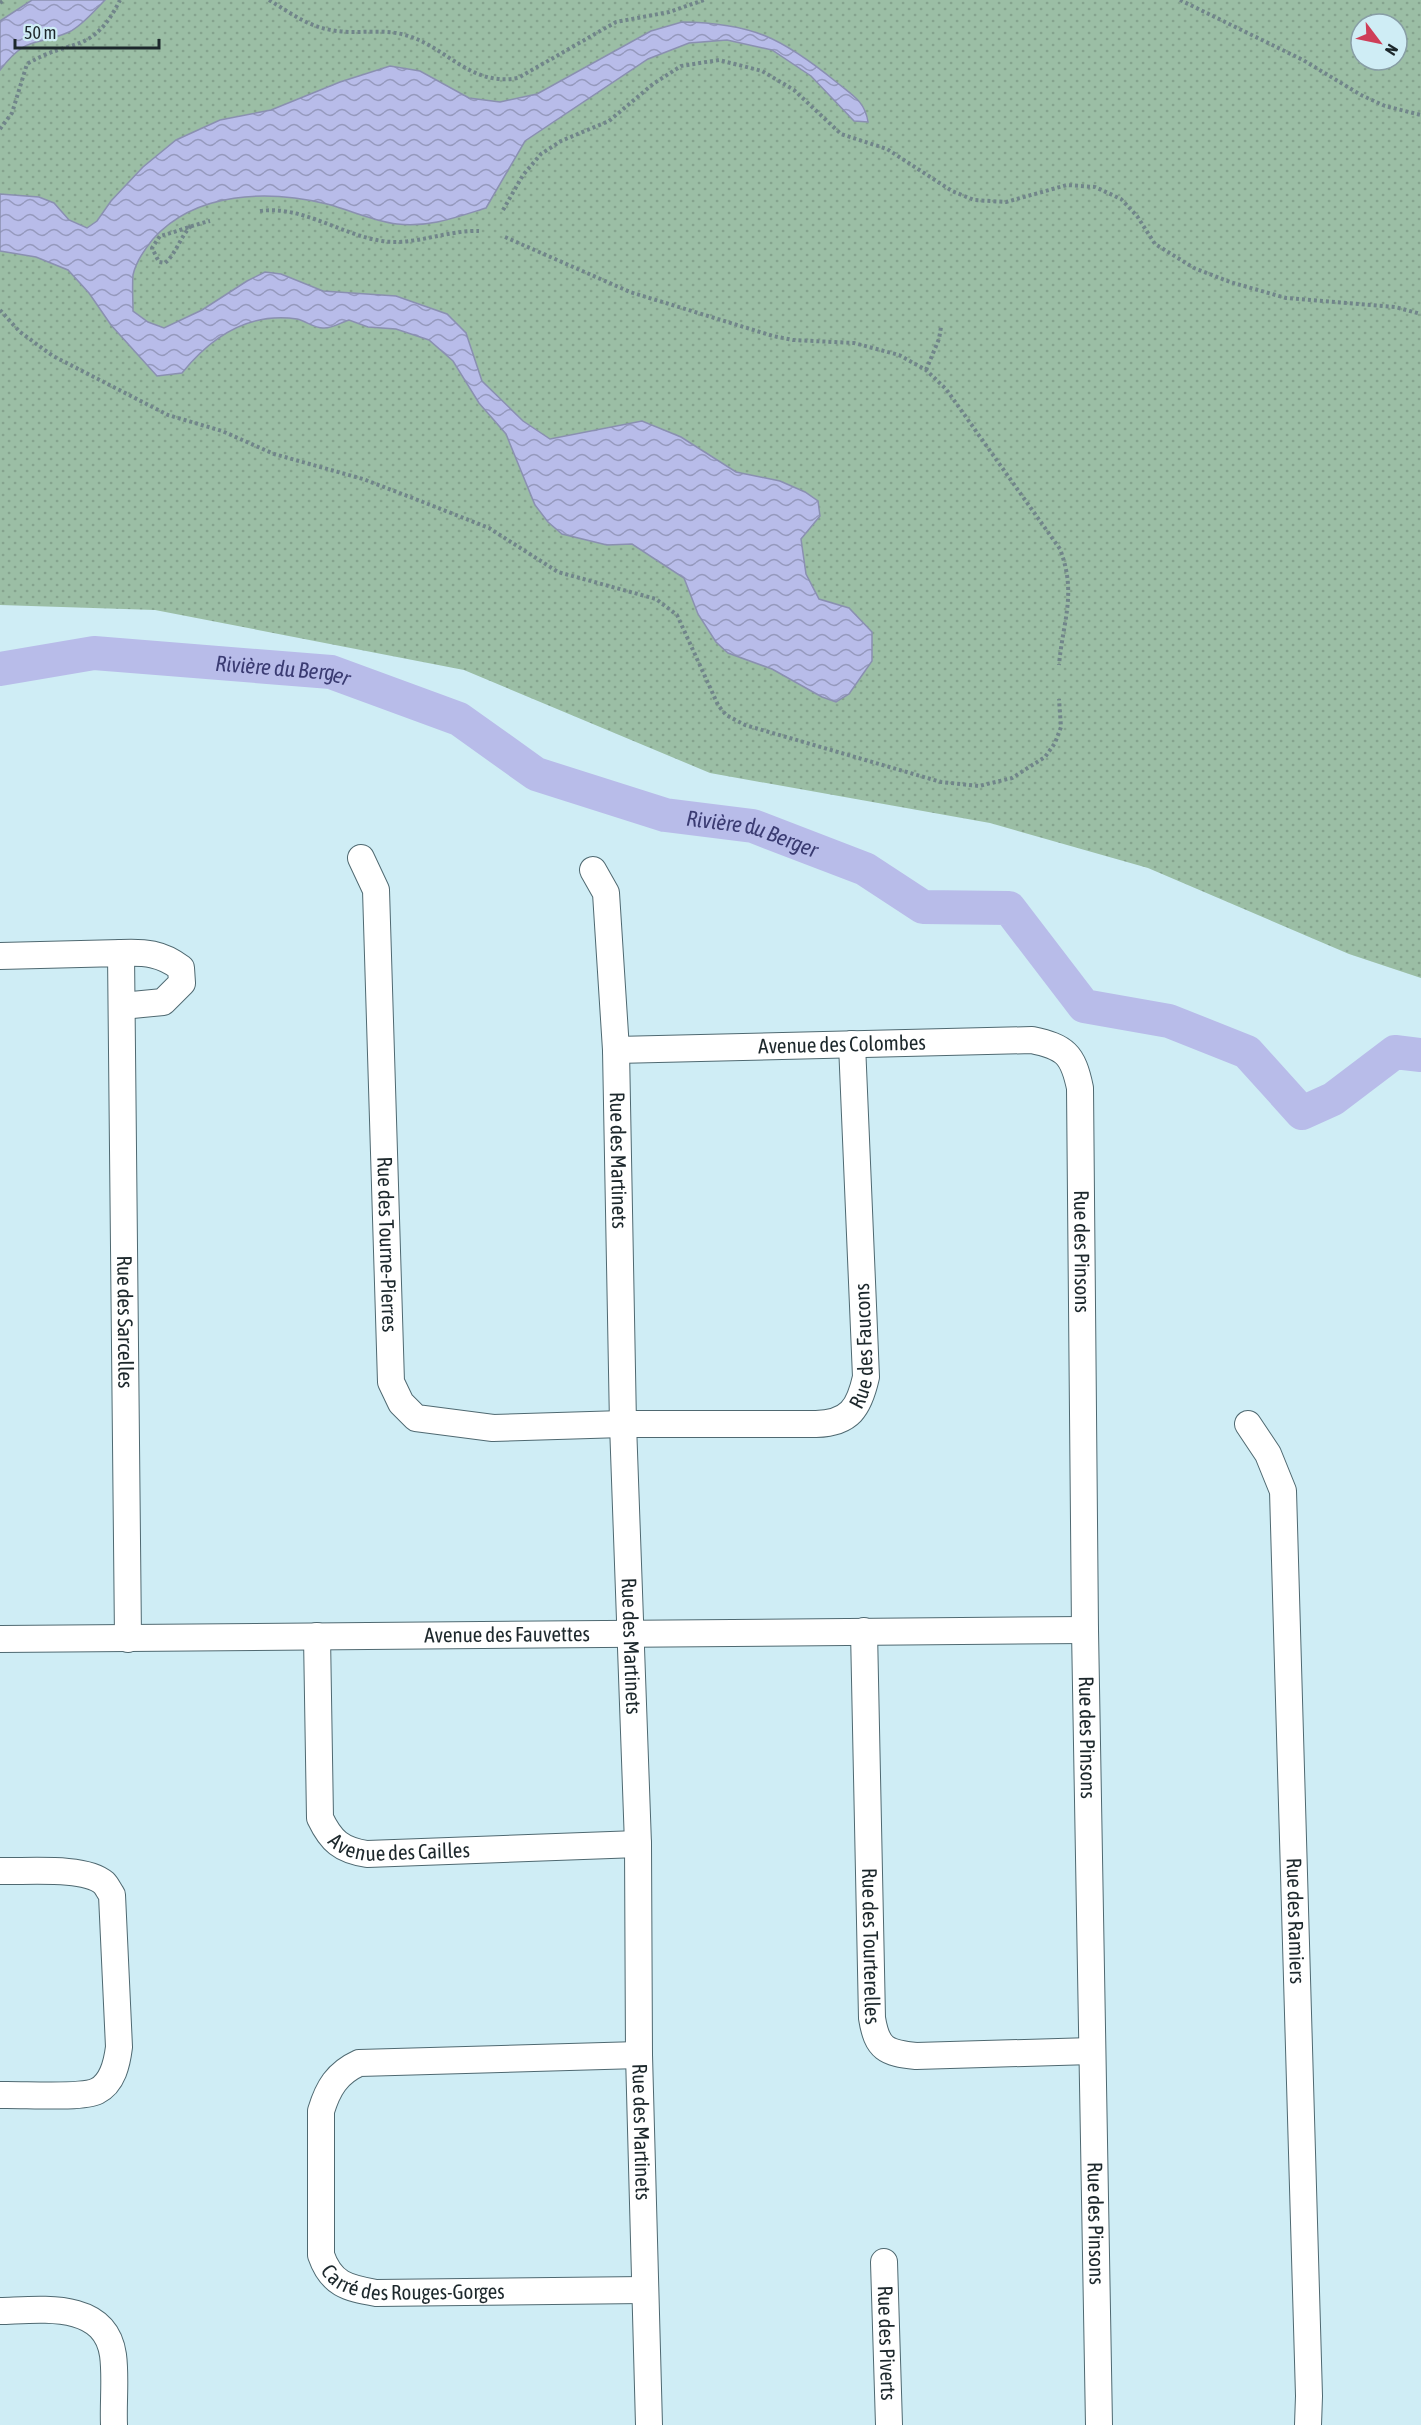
<svg xmlns="http://www.w3.org/2000/svg" width="1421" height="2425" font-family="'Asap Condensed',sans-serif">
  <style>
    .grass { fill: url(#grass-dots); fill-rule: evenodd }
    .water { fill: url(#water-waves); stroke: #8a90b0; stroke-width: 1.5 }
    .lines { fill: none; stroke-linecap: round; stroke-linejoin: round }
    .river { stroke: #b8bce9; stroke-width: 34 }
    .minor-casing { stroke: #4f6971; stroke-width: 28 }
    .path { stroke: #71858a; stroke-width: 4; stroke-dasharray: 3 3; stroke-linecap: butt }
    .minor { stroke: #fff; stroke-width: 26 }
    .labels { text-anchor: middle; stroke-width: 5; stroke-linejoin: round; paint-order: stroke }
    .street-label { font-size: 21px; fill: #1d282c; stroke: #cfedf5 }
    .water-label { font-size: 22px; font-style: italic; fill: #3a3b72; stroke: #cfedf5 }
  </style>
  <defs>
    <pattern id="grass-dots" width="8" height="8" patternUnits="userSpaceOnUse" patternTransform="scale(1.5)"><rect width="8" height="8" fill="#9bbea5"/><path d="M2 2h.1M6 6h.1" fill="none" stroke="#85a38e" stroke-width="1.8" stroke-linecap="round"/></pattern>
    <pattern id="water-waves" width="16" height="10" patternUnits="userSpaceOnUse" patternTransform="scale(1.5)"><rect width="16" height="10" fill="#b8bce9"/><path d="M0 5q4-4 8 0t8 0" fill="none" stroke="#9599bd"/></pattern>
  </defs>
  <rect width="100%" height="100%" fill="#cfedf5"/>
  <path class="grass" d="M0,0H1421V978L1349,954L1148,868L990,823L710,773L464,670L155,610L0,605ZM1361,24H1397V60H1361Z"/>
  <g class="water">
    <path d="M32,0H105C95,10 82,26 69,32C35,47 28,34 0,70V21Z"/>
    <path d="M682,22C752,23 782,38 835,81C852,95 865,101 868,122L854,121L811,76L772,50L727,40L689,43L648,59L525,141L486,208C457,217 428,228 397,224C373,221 350,210 327,204C268,190 196,191 153,239C144,250 136,261 133,275C132,286 133,300 133,311L148,322L164,328L202,310L247,281L265,272L281,274L323,291L396,296L447,314L466,333L482,381L523,421L550,439L642,421L681,437L736,472L780,481L805,492L818,501L820,516L801,539L806,574L819,599L849,608L872,632V661L849,694L836,702L822,697L772,669L728,653L716,642L698,614L684,578L632,544L607,545L562,534L548,522L535,505L506,434L479,403L453,361L429,340L396,329L368,327L349,320C342,322 331,329 323,328C314,328 306,321 297,319C249,312 211,337 182,373L157,376L111,325L89,293L68,270L36,257L0,251V194L39,197L54,203L69,220L87,228L97,221L111,201L143,167L176,140L220,120L271,110L340,82L390,66L420,71L469,98L500,102L537,94L651,31Z"/>
  </g>
  <g class="lines">
    <path class="river" id="s1" d="M0,669L94,653L331,672L459,719L536,774L665,815L753,826L865,869L923,907L1009,908L1084,1006L1169,1021L1247,1052L1302,1113L1333,1099L1395,1052L1421,1055"/>
    <g class="minor-casing">
      <g id="minor">
        <path id="s2" d="M361,858L376,890L391,1382L401,1403L416,1418L493,1428L623,1424H816C850,1423 859,1408 866,1377L852,1044"/>
        <path id="s3" d="M593,870L606,893L616,1050L623,1424L638,1844L639,2055L649,2425"/>
        <path d="M121,953C145,952 161,953 181,968L182,983L163,1002L122,1006"/>
        <path id="s4" d="M0,956L121,953L128,1639"/>
        <path id="s5" d="M616,1050L1032,1040C1065,1047 1073,1054 1080,1088L1085,1630L1099,2425"/>
        <path id="s6" d="M1248,1424L1268,1454L1283,1491L1309,2396L1308,2425"/>
        <path id="s7" d="M864,1631L872,2018C877,2049 886,2053 916,2056L1092,2051"/>
        <path id="s8" d="M317,1636L320,1818C331,1841 341,1850 367,1854L638,1844"/>
        <path id="s9" d="M0,1639L1085,1630"/>
        <path d="M0,1871C25,1872 85,1866 104,1883C107,1886 109,1891 112,1895L119,2047C117,2063 113,2083 97,2091C81,2099 21,2094 0,2095"/>
        <path id="s10" d="M639,2055L359,2063C337,2073 328,2088 321,2111V2255C331,2284 347,2288 376,2293L644,2290"/>
        <path id="s11" d="M884,2262L889,2425"/>
        <path d="M0,2311C40,2310 105,2300 113,2355C116,2377 113,2402 114,2425"/>
      </g>
    </g>
    <g class="path">
      <path d="M269,0C289,12 307,26 331,30C355,35 381,28 405,35C446,46 470,87 518,78L616,22L669,12L704,0"/>
      <polyline points="1180,0 1303,60 1361,95 1385,106 1421,115"/>
      <polyline points="0,3 4,0"/>
      <path d="M0,129L12,113L27,64C72,37 92,56 120,0"/>
      <polyline points="503,210 523,175 541,154 561,141 609,121 653,84 681,66 719,60 762,71 794,90 841,134 887,149 952,191 974,200 1006,202 1067,185 1095,187 1121,199 1137,216 1155,244 1194,268 1230,282 1286,298 1395,307 1421,314"/>
      <path d="M260,211C301,205 342,235 382,241C414,246 446,230 479,231"/>
      <path d="M191,226C180,237 176,254 165,263L159,262L152,248L160,236C176,232 193,225 210,221"/>
      <path d="M505,237L630,292L773,336L793,340L854,343L899,355L926,370L946,389L1060,549C1077,594 1063,620 1059,665"/>
      <polyline points="0,310 20,332 53,356 168,415 222,431 274,454 363,479 423,502 489,528 558,572 656,599 677,615 718,705 726,715 745,725 941,782 979,786 1012,778 1045,757 1055,743 1061,727 1059,699"/>
      <polyline points="926,370 939,339 941,327"/>
    </g>
    <use href="#minor" class="minor"/>
  </g>
  <g class="labels">
    <g class="street-label">
      <text dy="7" stroke="none"><textPath href="#s5" startOffset="226">Avenue des Colombes</textPath></text>
      <text dy="7" stroke="none"><textPath href="#s3" startOffset="294">Rue des Martinets</textPath></text>
      <text dy="7" stroke="none"><textPath href="#s2" startOffset="390">Rue des Tourne-Pierres</textPath></text>
      <text dy="7" stroke="none"><textPath href="#s5" startOffset="654">Rue des Pinsons</textPath></text>
      <text dy="7" stroke="none"><textPath href="#s4" startOffset="490">Rue des Sarcelles</textPath></text>
      <text dy="7" stroke="none"><textPath href="#s2" startOffset="1080">Rue des Faucons</textPath></text>
      <text dy="7" stroke="none"><textPath href="#s9" startOffset="507">Avenue des Fauvettes</textPath></text>
      <text dy="7" stroke="none"><textPath href="#s3" startOffset="780">Rue des Martinets</textPath></text>
      <text dy="7" stroke="none"><textPath href="#s5" startOffset="1140">Rue des Pinsons</textPath></text>
      <text dy="7" stroke="none"><textPath href="#s8" startOffset="276">Avenue des Cailles</textPath></text>
      <text dy="7" stroke="none"><textPath href="#s6" startOffset="506">Rue des Ramiers</textPath></text>
      <text dy="7" stroke="none"><textPath href="#s7" startOffset="315">Rue des Tourterelles</textPath></text>
      <text dy="7" stroke="none"><textPath href="#s3" startOffset="1266">Rue des Martinets</textPath></text>
      <text dy="7" stroke="none"><textPath href="#s5" startOffset="1626">Rue des Pinsons</textPath></text>
      <text dy="7" stroke="none"><textPath href="#s10" startOffset="594">Carré des Rouges-Gorges</textPath></text>
      <text dy="7" stroke="none"><textPath href="#s11" startOffset="81">Rue des Piverts</textPath></text>
    </g>
    <g class="water-label">
      <text dy="8" stroke="none"><textPath href="#s1" startOffset="285">Rivière du Berger</textPath></text>
      <text dy="8" stroke="none"><textPath href="#s1" startOffset="789">Rivière du Berger</textPath></text>
    </g>
  </g>
  <g transform="translate(1379 42) rotate(122)"><circle r="28" fill="#cfedf5" stroke="#889ea5" stroke-width="1.5"/>
  <path d="M0-4.5L10 22L0 15L-10 22Z" fill="#ce3e58"/>
  <text y="-9" font-size="16" font-weight="bold" text-anchor="middle" fill="#1d282c">N</text>
  </g>
  <path d="M15 39v9h144v-9" fill="none" stroke="#1d282c" stroke-width="3"/>
  <text x="24" y="39" font-size="18" fill="#1d282c" stroke="#cfedf5" stroke-width="4.5" paint-order="stroke">50 m</text>
</svg>
